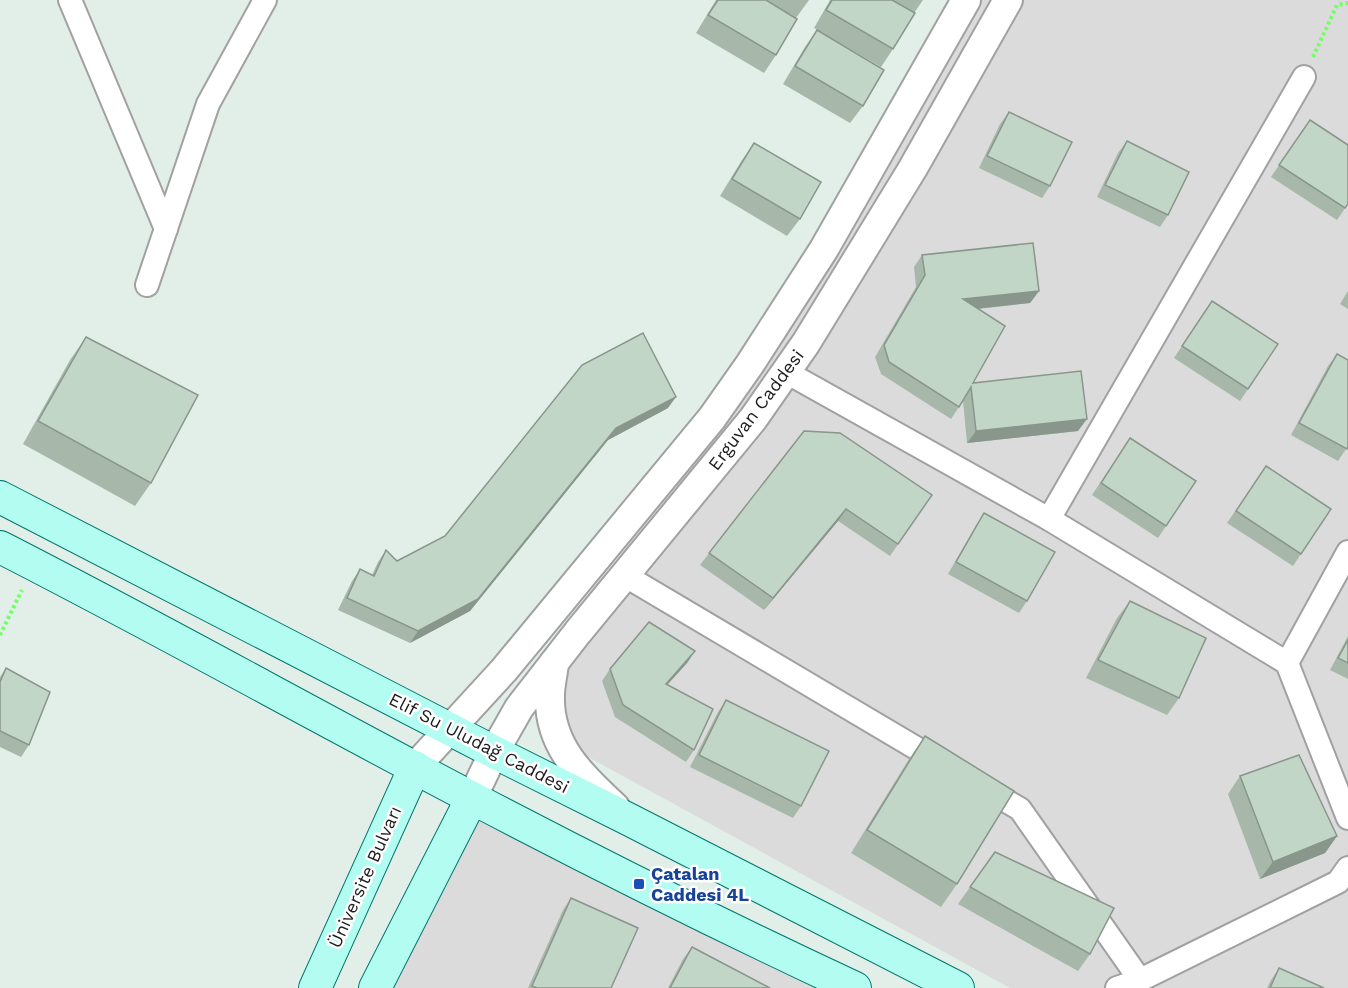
<svg xmlns="http://www.w3.org/2000/svg" width="1348" height="988" font-family="'Work Sans',sans-serif">
  <style>
    .residential { fill: #dadbda }
    .lines { fill: none; stroke-linecap: round; stroke-linejoin: round }
    .minor-casing { stroke: #a1a1a1; stroke-width: 26 }
    .tertiary-casing { stroke: #a1a1a1; stroke-width: 32 }
    .secondary-casing { stroke: #00786d; stroke-width: 34 }
    .path { stroke: #72ff63; stroke-width: 4; stroke-dasharray: 3 3; stroke-linecap: butt }
    .minor { stroke: #fff; stroke-width: 22 }
    .tertiary { stroke: #fff; stroke-width: 28 }
    .secondary { stroke: #b3fcf1; stroke-width: 32 }
    .wall { fill: #a7b8ab }
    .shaded-wall { fill: #88968b }
    .building { fill: #c2d6c7; stroke: #88968b; stroke-width: 1.5 }
    .transit-dot { fill: #1a4fb4; stroke: #fff; stroke-width: 2 }
    .labels { text-anchor: middle; stroke-width: 5; stroke-linejoin: round; paint-order: stroke }
    .street-label { font-size: 18px; fill: #1d1d1d; stroke: #fff }
    .transit-label { font-size: 18px; font-weight: bold; fill: #164399; stroke: #fff; text-anchor: start }
  </style>
  <rect width="100%" height="100%" fill="#e2efe8"/>
  <g class="residential">
    <polygon points="973,0 1348,0 1348,988 1010,988 559,741 550,696"/>
    <polygon points="472,798 854,988 375,988"/>
  </g>
  <g class="lines">
    <g class="minor-casing">
      <g id="minor">
        <polyline points="70,0 166,229"/>
        <polyline points="147,285 208,104 265,0"/>
        <polyline points="786,372 1049,519 1287,663 1348,818"/>
        <polyline points="1049,519 1304,77"/>
        <polyline points="624,575 943,764"/>
        <polyline points="1287,663 1348,552"/>
        <polyline points="982,787 1020,809 1140,980"/>
        <polyline points="1117,988 1140,980 1338,882 1348,868"/>
      </g>
    </g>
    <g class="tertiary-casing">
      <g id="tertiary">
        <path d="M554,663C553,674 550,685 550,695C548,745 581,776 615,807"/>
        <polyline points="415,767 504,670 712,418 750,364 824,249 966,0"/>
        <polyline points="472,798 494,752 519,708 578,632 753,419 806,343 913,168 1008,0"/>
      </g>
    </g>
    <g class="secondary-casing">
      <g id="secondary">
        <polyline points="0,497 494,752 628,819 958,988"/>
        <path d="M0,547C159,628 315,716 474,799C600,865 726,928 855,988"/>
        <polyline points="315,988 415,767"/>
        <polyline points="375,988 472,798"/>
      </g>
    </g>
    <g class="path">
      <polyline points="1313,57 1337,5 1348,3"/>
      <polyline points="0,635 22,590"/>
    </g>
    <use href="#minor" class="minor"/>
    <use href="#tertiary" class="tertiary"/>
    <use href="#secondary" class="secondary"/>
  </g>
  <g class="wall">
    <polygon points="716,0 809,0 796,18 776,55 764,73 696,33"/>
    <polygon points="830,0 923,0 914,13 893,49 881,67 814,28"/>
    <polygon points="817,30 863,106 850,123 783,84 805,47"/>
    <polygon points="1009,112 1050,186 1042,198 979,168 1000,124"/>
    <polygon points="1310,120 1348,204 1337,220 1271,177"/>
    <polygon points="1127,141 1168,215 1160,227 1097,197 1118,153"/>
    <polygon points="754,143 800,219 787,236 720,196 742,160"/>
    <polygon points="922,255 1039,291 1030,303 978,309 973,383 1078,431 967,443 963,401 951,419 881,374 875,357 916,287 914,267"/>
    <polygon points="1348,291 1348,309 1340,304"/>
    <polygon points="1212,301 1248,389 1240,401 1174,358"/>
    <polygon points="86,337 151,483 135,506 23,444 70,360"/>
    <polygon points="1337,354 1348,446 1338,461 1291,435 1328,366"/>
    <polygon points="582,365 668,408 608,440 470,611 410,643 338,610 352,581 360,569 372,575 378,562 386,550 397,561 445,536"/>
    <polygon points="804,431 932,495 890,556 838,521 764,610 700,565"/>
    <polygon points="1122,450 1166,526 1158,538 1092,495"/>
    <polygon points="1266,466 1331,509 1293,566 1227,523"/>
    <polygon points="984,513 1027,601 1019,613 948,574 976,525"/>
    <polygon points="1130,601 1179,698 1167,715 1086,678 1117,618"/>
    <polygon points="1348,636 1348,679 1330,670"/>
    <polygon points="695,651 687,663 667,685 694,750 686,762 615,717 602,681 610,669"/>
    <polygon points="6,668 29,745 21,757 0,747 0,677"/>
    <polygon points="726,700 801,806 793,818 690,767 718,712"/>
    <polygon points="925,736 957,884 941,907 851,853 909,759"/>
    <polygon points="1240,776 1337,836 1325,853 1260,879 1228,794"/>
    <polygon points="995,852 1090,954 1078,971 958,904"/>
    <polygon points="571,898 611,988 528,988 563,910"/>
    <polygon points="692,947 770,988 668,988 683,959"/>
    <polygon points="1279,968 1324,988 1267,988 1271,980"/>
  </g>
  <g class="shaded-wall">
    <polygon points="1039,291 1030,303 955,311 963,299"/>
    <polygon points="676,397 668,408 608,440 470,611 410,643 418,631 616,428"/>
    <polygon points="1087,419 1078,431 967,443 976,431"/>
    <polygon points="846,509 838,521 764,610 773,598"/>
    <polygon points="695,651 687,663 657,696 666,684"/>
    <polygon points="1337,836 1325,853 1260,879 1273,862"/>
  </g>
  <g class="building">
    <polygon points="718,0 766,0 797,19 776,55 708,15"/>
    <polygon points="832,0 892,0 915,13 893,49 826,10"/>
    <polygon points="817,30 884,70 863,106 795,66"/>
    <polygon points="1009,112 1072,142 1050,186 987,156"/>
    <polygon points="1310,120 1348,145 1348,204 1345,208 1279,165"/>
    <polygon points="1127,141 1189,172 1168,215 1105,185"/>
    <polygon points="754,143 821,182 800,219 732,179"/>
    <polygon points="1033,243 1039,291 963,299 1005,326 973,383 1081,371 1087,419 976,431 971,387 959,407 889,362 884,345 925,275 922,255"/>
    <polygon points="1212,301 1278,344 1248,389 1182,346"/>
    <polygon points="643,333 676,397 616,428 478,599 418,631 347,598 360,569 374,576 386,550 397,561 445,536 582,365"/>
    <polygon points="86,337 198,395 151,483 38,421"/>
    <polygon points="1337,354 1348,360 1348,446 1347,449 1299,423"/>
    <polygon points="804,431 840,433 932,495 898,544 846,509 773,598 709,553"/>
    <polygon points="1130,438 1196,481 1166,526 1101,483"/>
    <polygon points="1266,466 1331,509 1301,554 1236,511"/>
    <polygon points="984,513 1055,552 1027,601 956,562"/>
    <polygon points="1130,601 1206,638 1179,698 1098,660"/>
    <polygon points="649,622 695,651 666,684 713,709 694,750 623,705 610,669"/>
    <polygon points="1348,640 1348,663 1338,658"/>
    <polygon points="6,668 50,692 29,745 0,731 0,682"/>
    <polygon points="726,700 829,751 801,806 699,755"/>
    <polygon points="925,736 1014,791 957,884 867,830"/>
    <polygon points="1299,755 1337,836 1273,862 1240,776"/>
    <polygon points="995,852 1114,908 1090,954 970,887"/>
    <polygon points="571,898 638,928 611,988 537,988 532,986"/>
    <polygon points="692,947 770,988 670,988"/>
    <polygon points="1279,968 1324,988 1270,988"/>
  </g>
  <rect class="transit-dot" x="633" y="878" width="12" height="12" rx="3"/>
  <g class="labels">
    <g class="street-label">
      <text transform="translate(756 410) rotate(-53)" y="6">Erguvan Caddesi</text>
      <text transform="translate(479 743) rotate(27)" y="6">Elif Su Uludağ Caddesi</text>
      <text transform="translate(365 877) rotate(-66)" y="6">Üniversite Bulvarı</text>
    </g>
    <g class="transit-label">
      <text x="651" y="880">Çatalan<tspan x="651" dy="21">Caddesi 4L</tspan></text>
    </g>
  </g>
</svg>
